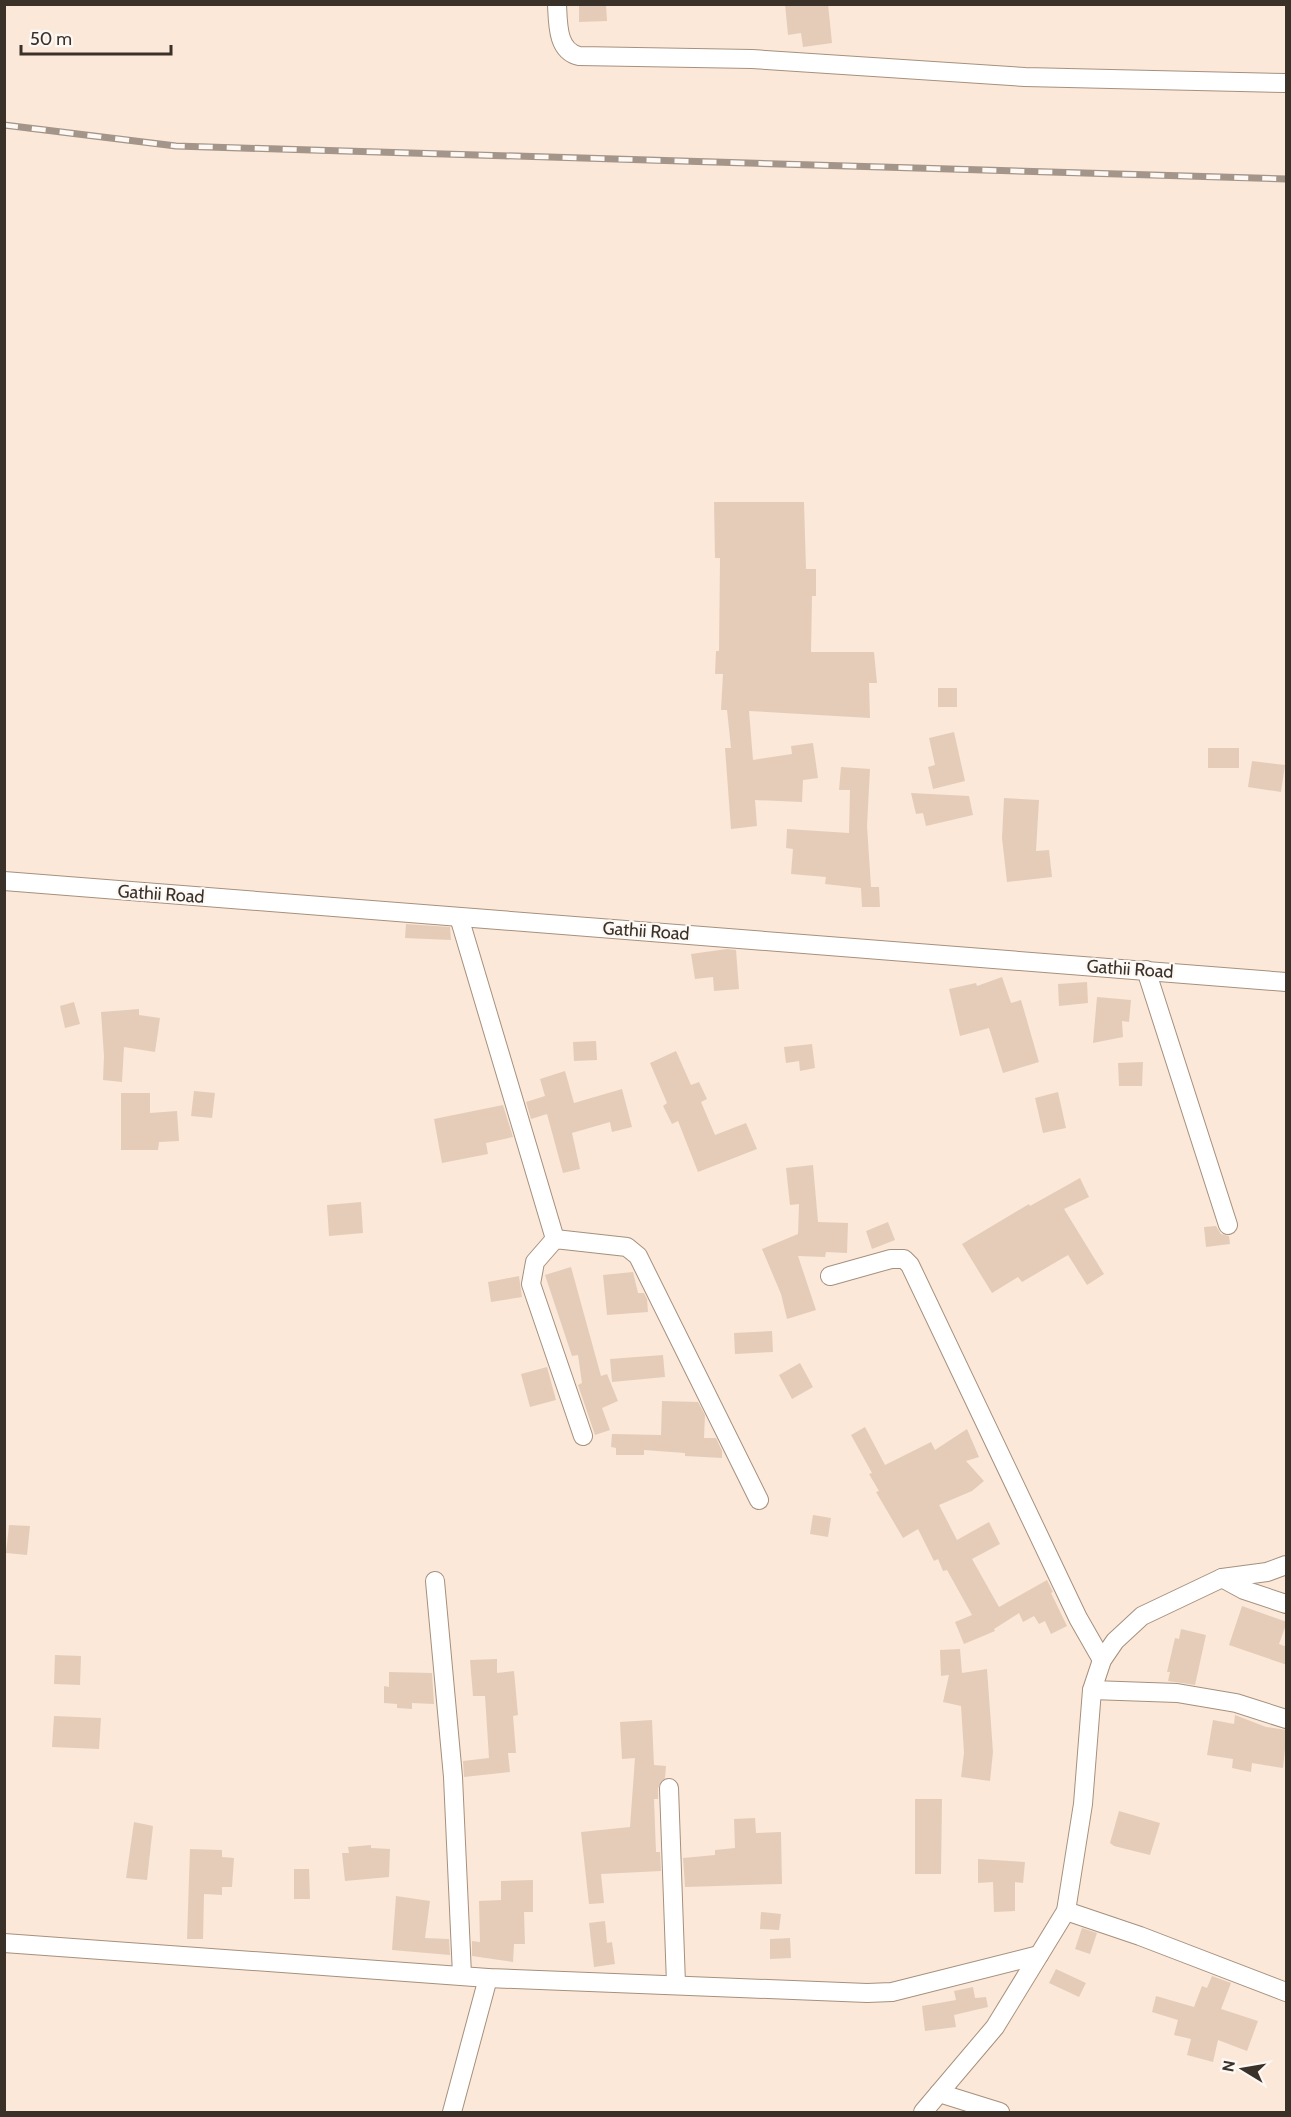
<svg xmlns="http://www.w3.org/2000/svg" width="1291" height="2117" font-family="Cabin,sans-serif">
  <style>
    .building { fill: #e4ccb9 }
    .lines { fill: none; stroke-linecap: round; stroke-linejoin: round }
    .street-casing { stroke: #a6907d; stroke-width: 20 }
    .street { stroke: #fff; stroke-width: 18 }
    .rail-casing { stroke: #a39589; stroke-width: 7 }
    .rail { stroke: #fdf8f4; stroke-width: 4.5; stroke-dasharray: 14; stroke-linecap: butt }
    .labels { text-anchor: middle; stroke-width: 4.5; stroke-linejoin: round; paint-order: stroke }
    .street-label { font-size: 18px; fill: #3a3129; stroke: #fdf8f4 }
  </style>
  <rect width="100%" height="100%" fill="#fbe8d8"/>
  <g class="building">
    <polygon points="579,4 606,4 607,21 579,22"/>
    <polygon points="785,4 828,4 832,43 803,47 801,33 788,35"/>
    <polygon points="714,502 804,502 806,569 816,569 816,596 812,596 811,652 874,652 877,683 869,683 870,718 749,711 753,760 792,754 791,746 813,743 818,778 803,780 802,802 755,800 757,826 731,829 725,748 731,748 727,710 721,710 723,674 715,674 716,651 719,651 720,558 715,558"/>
    <rect x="938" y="688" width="19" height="19"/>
    <polygon points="954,732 965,781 933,789 928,767 935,765 929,738"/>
    <rect x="1208" y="748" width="31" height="20"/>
    <polygon points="1252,761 1285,765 1281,792 1248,787"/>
    <polygon points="841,767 870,769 867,826 871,887 879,887 880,907 862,907 861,888 825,884 826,877 791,874 793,849 786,848 787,829 849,833 850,790 839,790"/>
    <polygon points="911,793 969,796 973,815 926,826 923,813 916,814"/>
    <polygon points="1004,798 1039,800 1036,851 1049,850 1052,877 1007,882 1002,838"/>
    <polygon points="406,924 450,927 451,940 405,938"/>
    <polygon points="727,949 736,950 739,989 714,991 713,977 695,979 691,954"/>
    <polygon points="1002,977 1011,1003 1021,1000 1039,1062 1003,1073 989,1028 960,1036 949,989 976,983 977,986"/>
    <polygon points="1087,982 1088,1003 1059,1006 1058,984"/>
    <polygon points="1097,997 1131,1000 1129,1022 1122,1021 1123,1037 1093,1043"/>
    <polygon points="74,1002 80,1024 65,1028 60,1006"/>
    <polygon points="139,1009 139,1015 160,1018 155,1052 124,1047 122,1082 103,1080 104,1056 101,1012"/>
    <polygon points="596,1041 597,1060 574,1061 573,1042"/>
    <polygon points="812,1044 815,1068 800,1071 799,1061 786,1063 784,1047"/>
    <polygon points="676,1051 691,1085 699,1082 707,1099 701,1102 715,1135 746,1123 757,1149 698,1172 678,1121 672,1124 663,1106 667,1103 650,1063"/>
    <polygon points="1143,1062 1142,1086 1119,1086 1118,1063"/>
    <polygon points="565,1071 574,1103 622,1089 632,1127 612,1132 610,1122 572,1133 580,1169 563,1173 547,1114 531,1119 526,1102 545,1096 540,1079"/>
    <polygon points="194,1091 215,1093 212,1118 191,1116"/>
    <polygon points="1058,1092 1066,1128 1043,1133 1035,1098"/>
    <polygon points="121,1093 150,1093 150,1113 177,1111 179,1141 159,1142 158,1150 121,1150"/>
    <polygon points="503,1105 513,1137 486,1143 488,1154 442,1163 434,1119"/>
    <polygon points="813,1165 818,1222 848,1223 847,1253 826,1252 825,1257 798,1256 816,1310 787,1319 781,1294 762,1249 798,1234 799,1204 790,1205 786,1168"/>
    <polygon points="1080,1178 1089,1197 1064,1209 1104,1274 1087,1285 1068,1255 1022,1282 1018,1277 992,1293 962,1244 1029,1204 1030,1206"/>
    <polygon points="361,1202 363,1233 329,1236 327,1205"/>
    <polygon points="888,1222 895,1240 872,1249 866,1231"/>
    <polygon points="1216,1226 1221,1234 1229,1236 1230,1244 1206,1247 1204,1227"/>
    <polygon points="571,1267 601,1376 607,1374 618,1401 602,1408 610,1430 595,1435 578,1385 582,1383 578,1355 572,1356 545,1275"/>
    <polygon points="633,1272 638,1293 644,1293 647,1299 648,1312 607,1315 603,1275"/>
    <polygon points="519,1276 522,1297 491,1302 488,1282"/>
    <polygon points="772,1331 773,1352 735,1354 734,1333"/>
    <polygon points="663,1355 665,1377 612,1382 610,1359"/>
    <polygon points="800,1363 813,1387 792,1399 779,1375"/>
    <polygon points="547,1367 556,1400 530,1407 521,1374"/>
    <polygon points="662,1401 698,1402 705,1415 704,1438 716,1438 722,1451 722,1458 685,1456 685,1453 644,1450 644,1455 616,1455 616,1448 611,1447 612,1434 661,1435"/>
    <polygon points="865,1427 885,1465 931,1442 935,1450 967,1429 979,1457 966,1461 984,1481 972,1491 939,1505 957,1540 989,1522 1000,1544 972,1559 999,1607 1047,1580 1053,1592 1051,1593 1067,1626 1051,1634 1045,1621 1039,1624 1034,1616 1023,1622 1019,1613 994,1629 995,1631 964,1644 955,1622 972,1615 947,1570 943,1571 938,1559 934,1561 918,1529 903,1538 876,1492 879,1491 869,1474 872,1473 851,1435"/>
    <polygon points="813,1515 831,1518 828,1537 810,1534"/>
    <polygon points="9,1525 30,1526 27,1555 6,1553"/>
    <polygon points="1242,1606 1287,1622 1279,1644 1287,1647 1287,1665 1229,1645"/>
    <polygon points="1181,1629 1206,1635 1195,1685 1168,1681 1170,1672 1167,1672 1175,1638 1179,1639"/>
    <polygon points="960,1649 962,1673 987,1669 993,1752 990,1781 961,1777 964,1753 961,1706 943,1702 949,1675 941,1676 940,1650"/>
    <polygon points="55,1655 81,1656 80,1685 54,1684"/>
    <polygon points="497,1659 497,1673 514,1671 518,1715 513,1716 516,1753 508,1753 510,1772 464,1777 463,1761 489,1758 485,1696 473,1696 470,1660"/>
    <polygon points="389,1672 432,1673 434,1704 412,1703 412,1709 397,1708 397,1704 384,1703 384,1686 389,1687"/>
    <polygon points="1235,1715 1266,1727 1287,1730 1283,1768 1252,1763 1251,1772 1232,1768 1233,1759 1207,1755 1213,1720 1234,1724"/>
    <polygon points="54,1716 101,1718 99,1749 52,1747"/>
    <polygon points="652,1720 654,1765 666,1766 665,1778 658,1788 658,1799 654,1799 656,1852 660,1852 661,1871 601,1874 604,1903 589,1904 581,1832 630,1827 635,1758 622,1759 620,1722"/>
    <polygon points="915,1799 942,1799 941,1874 915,1874"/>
    <polygon points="1119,1811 1160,1823 1150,1855 1114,1846 1110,1843"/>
    <polygon points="755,1818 756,1833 781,1832 782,1884 685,1887 683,1858 715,1855 715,1850 735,1848 734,1819"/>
    <polygon points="134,1822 153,1826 147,1880 126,1878"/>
    <polygon points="371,1845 371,1848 390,1849 389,1877 345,1881 342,1853 349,1853 348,1847"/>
    <polygon points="190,1849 222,1850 222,1857 234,1858 232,1887 222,1887 222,1895 204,1894 203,1939 187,1939"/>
    <polygon points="978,1859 1025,1862 1023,1883 1015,1882 1015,1911 994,1912 993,1882 978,1883"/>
    <polygon points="294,1869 309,1869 310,1899 294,1899"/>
    <polygon points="533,1880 533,1912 524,1912 525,1944 514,1944 513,1962 472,1956 472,1941 480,1942 479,1901 501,1900 501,1881"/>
    <polygon points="396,1896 430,1901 425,1938 449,1939 450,1955 392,1950"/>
    <polygon points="761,1912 781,1914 779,1930 760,1929"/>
    <polygon points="605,1921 607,1943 612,1942 615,1964 594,1967 589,1923"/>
    <polygon points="1082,1928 1097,1933 1090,1954 1075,1949"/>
    <polygon points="790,1938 791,1958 770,1959 770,1939"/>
    <polygon points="1056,1969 1086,1983 1079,1997 1049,1983"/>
    <polygon points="1212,1976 1231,1983 1221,2009 1258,2021 1247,2051 1218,2040 1213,2062 1187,2055 1191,2039 1174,2035 1178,2020 1152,2012 1156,1996 1194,2007 1202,1986 1207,1988"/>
    <polygon points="973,1987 975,1998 986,1997 988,2007 954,2015 956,2027 925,2031 922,2006 956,2000 954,1991"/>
  </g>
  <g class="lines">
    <g class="street-casing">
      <g id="street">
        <path d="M557,4C558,24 557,51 579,56L752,59L1025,77L1286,83"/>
        <polyline points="4,881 1286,982"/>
        <polyline points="459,917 555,1239"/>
        <polyline points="1146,970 1228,1225"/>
        <polyline points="830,1276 891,1259 904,1259 910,1265 1078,1618 1102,1660"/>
        <polyline points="583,1436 531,1284 535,1262 555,1239 627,1247 638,1256 759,1500"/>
        <polyline points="1222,1578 1244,1590 1286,1604"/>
        <polyline points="435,1581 453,1777 462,1975"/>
        <polyline points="1092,1690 1177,1693 1236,1703 1286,1719"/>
        <polyline points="669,1788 676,1984"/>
        <polyline points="1066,1911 1140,1936 1286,1992"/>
        <polyline points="4,1943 488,1978 867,1993 892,1992 1039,1955"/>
        <polyline points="939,2093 1000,2112"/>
        <polyline points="452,2112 488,1978"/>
        <polyline points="923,2112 995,2027 1066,1911 1083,1804 1092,1690 1102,1660 1115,1641 1142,1616 1222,1578 1267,1572 1286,1565"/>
      </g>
    </g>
    <use href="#street" class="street"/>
    <g class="rail-casing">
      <polyline id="rail" points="4,125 176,146 1286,179"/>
    </g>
    <use href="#rail" class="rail"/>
  </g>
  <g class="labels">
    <g class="street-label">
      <text transform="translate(161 894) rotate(4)" y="6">Gathii Road</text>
      <text transform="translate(646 931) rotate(4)" y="6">Gathii Road</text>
      <text transform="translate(1130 969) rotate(4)" y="6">Gathii Road</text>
    </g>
  </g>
  <rect width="1291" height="2117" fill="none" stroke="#3a3129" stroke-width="12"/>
  <g transform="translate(1243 2069) rotate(281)" stroke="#fdf8f4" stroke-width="4.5" paint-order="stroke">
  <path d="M0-4.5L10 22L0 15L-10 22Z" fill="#3a3129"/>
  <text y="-9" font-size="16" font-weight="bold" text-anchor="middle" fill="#3a3129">N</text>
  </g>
  <path d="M21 45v9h150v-9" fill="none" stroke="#3a3129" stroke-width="3"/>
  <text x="30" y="45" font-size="18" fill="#3a3129" stroke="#fdf8f4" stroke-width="4.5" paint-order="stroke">50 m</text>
</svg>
